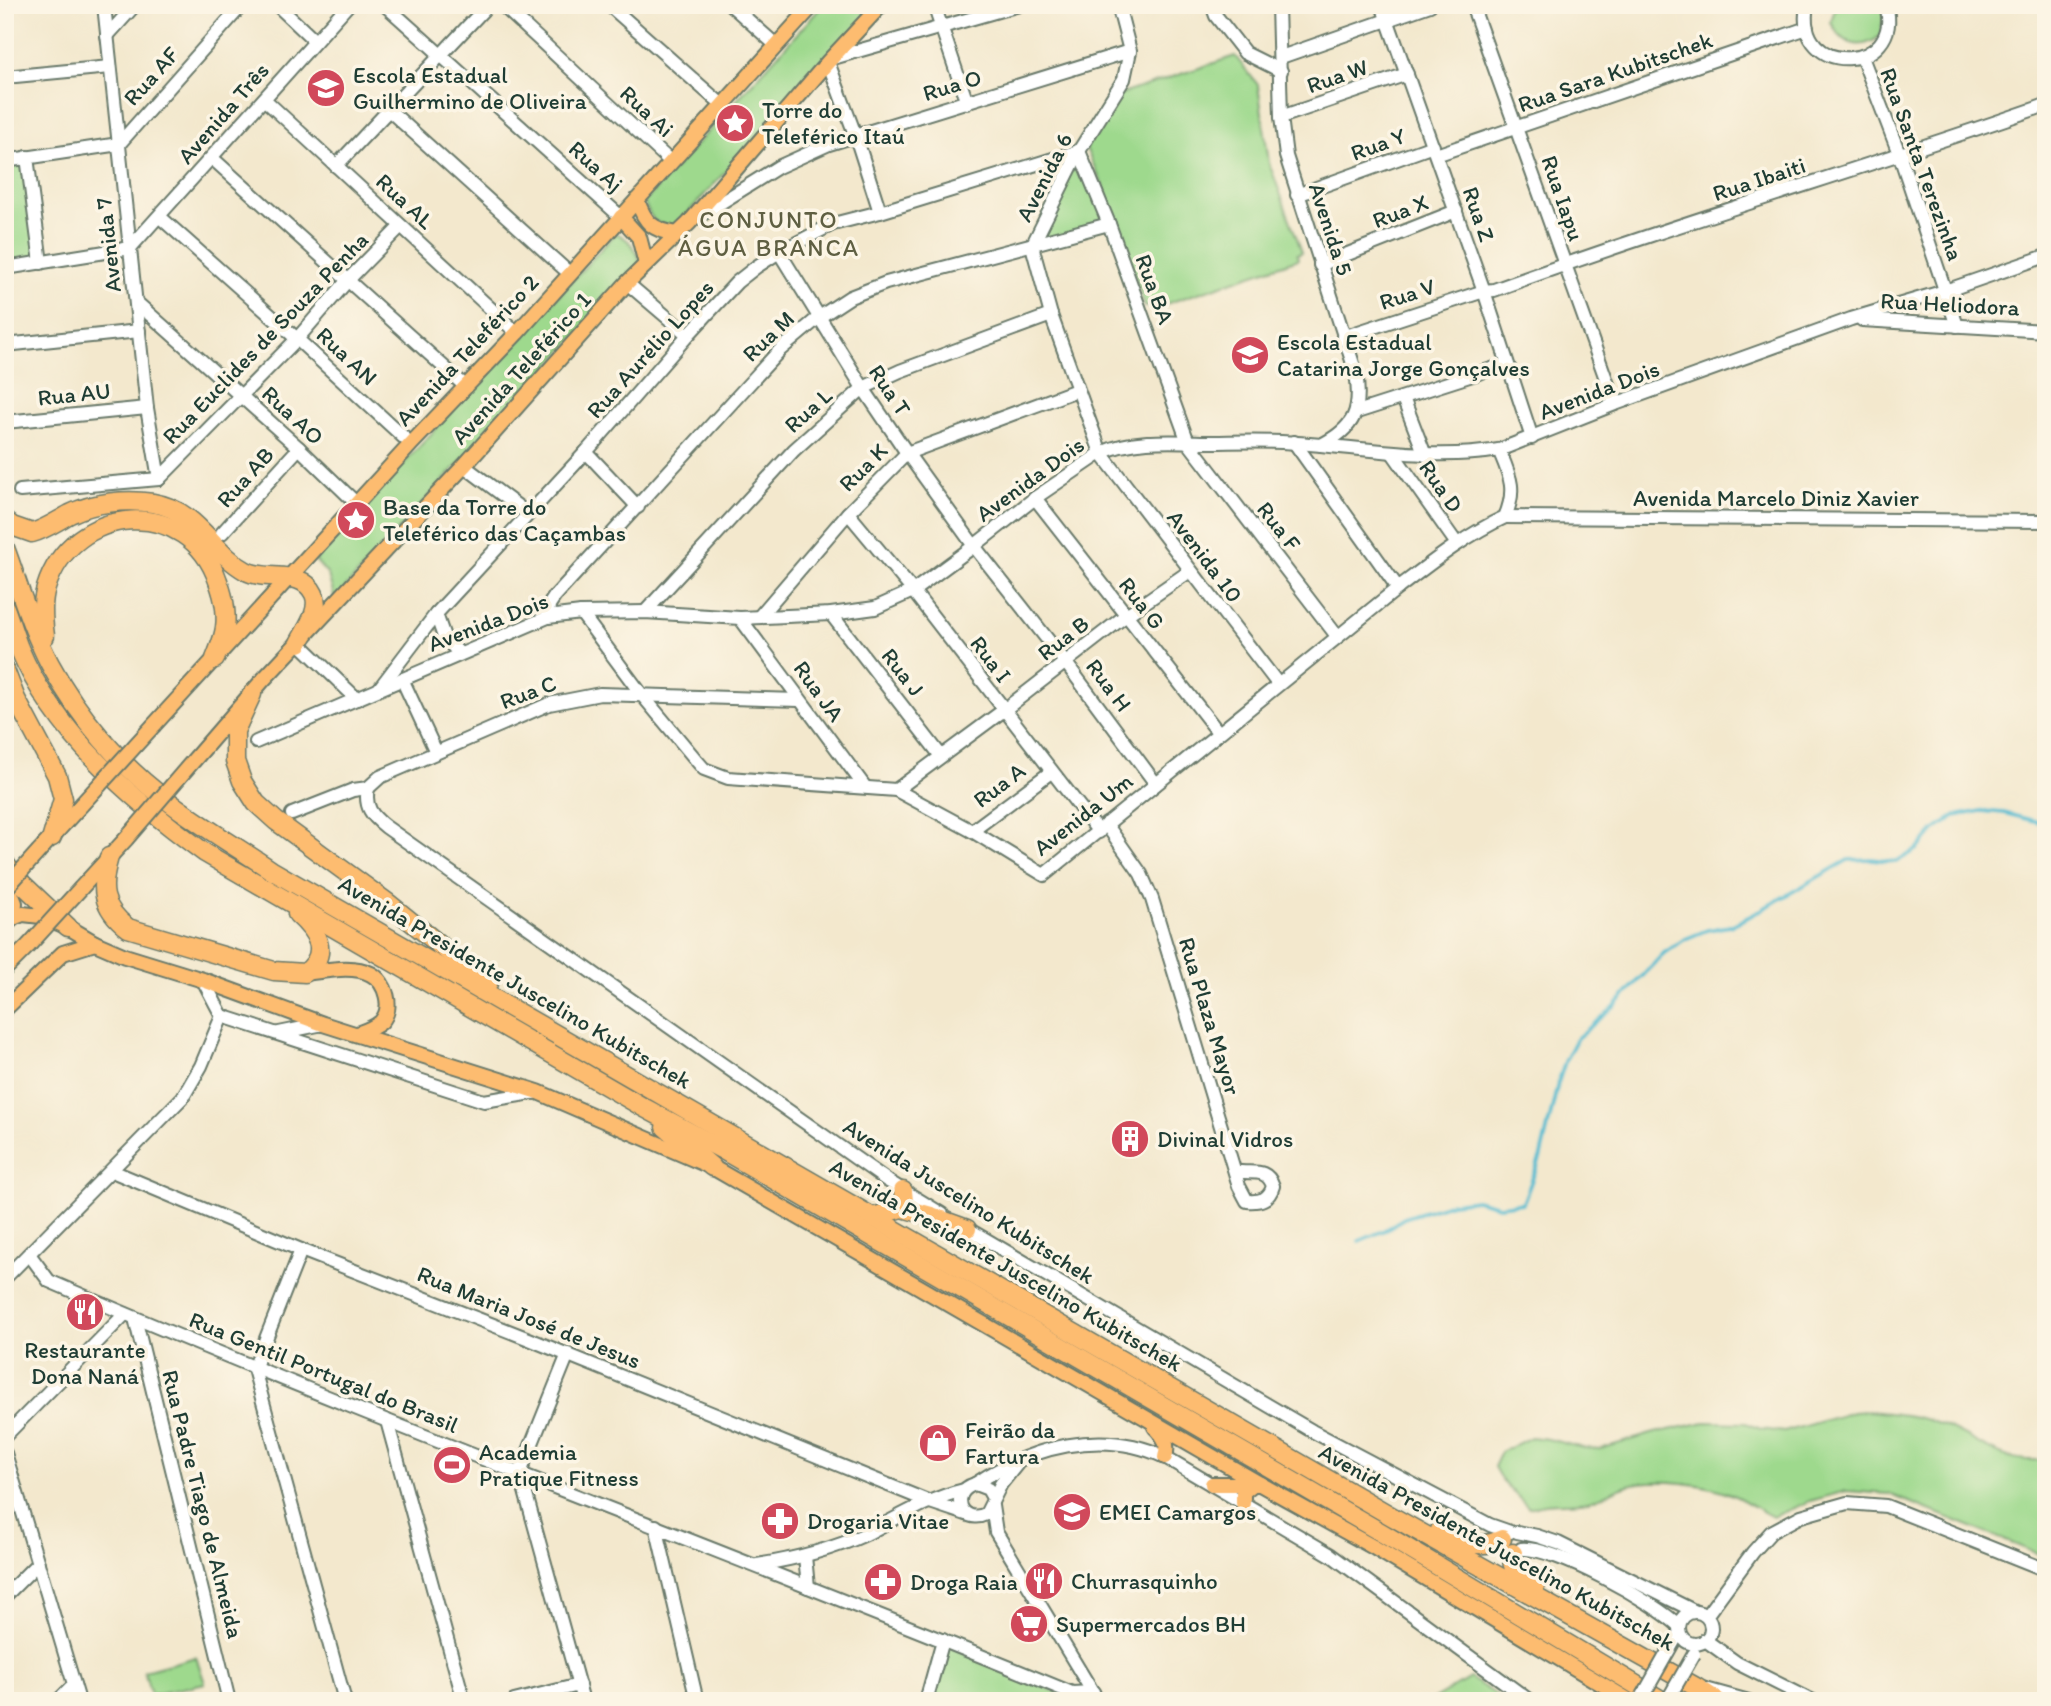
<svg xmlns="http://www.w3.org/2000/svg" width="2051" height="1706" font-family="Itim,sans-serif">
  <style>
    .green { fill: #9ed98d; stroke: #5e8b60; stroke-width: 2 }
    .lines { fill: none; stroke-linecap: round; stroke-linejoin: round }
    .stream { stroke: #54bcd1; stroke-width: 3.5 }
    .minor-casing { stroke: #69796a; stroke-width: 16 }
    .major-casing { stroke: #69796a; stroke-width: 18 }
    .highway-casing { stroke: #69796a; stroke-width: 21 }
    .minor { stroke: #fff; stroke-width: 12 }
    .major { stroke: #fdbc70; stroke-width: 14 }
    .highway { stroke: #fdbc70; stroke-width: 18 }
    .minor-bridge-casing { stroke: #69796a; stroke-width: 16; stroke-linecap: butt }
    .major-bridge-casing { stroke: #69796a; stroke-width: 18; stroke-linecap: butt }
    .minor-bridge { stroke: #fff; stroke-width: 12 }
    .major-bridge { stroke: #fdbc70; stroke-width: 14 }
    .labels { text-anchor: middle; stroke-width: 7; stroke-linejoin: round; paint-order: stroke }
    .street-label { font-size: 23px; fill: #1f3d34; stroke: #fcf5e5 }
    .poi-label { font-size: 23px; fill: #1f3d34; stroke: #fcf5e5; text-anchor: start }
    .neighbourhood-label { font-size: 24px; letter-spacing: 2px; fill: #5f5f42; stroke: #fcf5e5 }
  </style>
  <rect width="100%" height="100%" fill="#fcf5e5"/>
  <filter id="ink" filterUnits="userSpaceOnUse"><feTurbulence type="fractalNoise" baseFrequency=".0143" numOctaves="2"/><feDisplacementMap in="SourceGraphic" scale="14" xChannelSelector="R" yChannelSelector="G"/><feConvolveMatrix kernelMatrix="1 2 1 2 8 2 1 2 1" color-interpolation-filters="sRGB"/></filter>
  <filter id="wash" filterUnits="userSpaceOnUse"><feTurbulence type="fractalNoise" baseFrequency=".00686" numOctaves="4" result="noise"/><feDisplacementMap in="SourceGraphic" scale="28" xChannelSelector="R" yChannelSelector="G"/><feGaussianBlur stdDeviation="1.57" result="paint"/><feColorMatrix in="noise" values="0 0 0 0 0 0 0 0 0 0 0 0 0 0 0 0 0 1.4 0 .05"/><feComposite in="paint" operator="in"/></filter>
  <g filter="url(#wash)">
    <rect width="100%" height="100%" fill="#f3e8cd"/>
    <g class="green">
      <path d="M823,5H877L676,226C655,226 652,221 644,202Z"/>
      <path d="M1836,5H1882L1885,10L1880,36C1860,52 1841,44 1831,22Z"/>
      <polygon points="1235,56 1258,85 1269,163 1302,252 1297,254 1298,259 1157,307 1155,303 1145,307 1112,206 1085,146 1118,95"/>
      <polygon points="1079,151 1109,224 1032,246"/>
      <polygon points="26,158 40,262 6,267 6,161"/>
      <path d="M616,233C629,239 640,251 640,266L335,599L328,575L315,560Z"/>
      <path d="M1869,1411C1892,1413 1917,1415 1939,1424C1982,1440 1993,1463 2046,1460V1557L1889,1494L1846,1491L1810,1501L1773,1517C1760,1511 1748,1502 1735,1496C1708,1483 1658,1478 1628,1485C1614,1489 1602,1498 1588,1501C1566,1505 1551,1500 1529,1508L1502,1481L1494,1467L1501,1452L1531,1437L1548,1439L1583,1448L1600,1449L1655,1433L1705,1422L1746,1423L1761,1429L1784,1432L1853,1412Z"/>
      <polygon points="947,1645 1078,1701 932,1701"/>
      <polygon points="196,1657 205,1683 151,1695 144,1671"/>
      <polygon points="1470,1678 1506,1701 1431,1701"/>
    </g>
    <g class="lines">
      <polyline class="stream" points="1359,1241 1383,1231 1404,1218 1452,1203 1476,1200 1499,1206 1523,1203 1541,1156 1558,1083 1566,1059 1577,1038 1613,1008 1664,953 1685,939 1707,930 1730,926 1752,915 1848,860 1872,859 1896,862 1918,849 1935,830 1955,816 1981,811 2004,813 2046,824"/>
    </g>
  </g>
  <g filter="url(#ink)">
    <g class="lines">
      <g class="minor-casing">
        <g id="minor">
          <polyline points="104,5 147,408 159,479"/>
          <polyline points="277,5 315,41"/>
          <polyline points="385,5 621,217"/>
          <polyline points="502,5 671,162"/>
          <polyline points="609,5 722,105"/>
          <polyline points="731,5 776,45"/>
          <polyline points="934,5 967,103"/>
          <polyline points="1118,5 1130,51 1124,79 1079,151 1032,246 1051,315 1101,453 1278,684"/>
          <polyline points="1212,5 1216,16 1245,53 1281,71"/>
          <path d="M1278,5L1281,117L1286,156L1356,373C1362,410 1355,428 1321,445"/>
          <polyline points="1382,5 1484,291 1532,438"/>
          <polyline points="1472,5 1615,404"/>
          <path d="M1807,5C1793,79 1905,73 1886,5"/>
          <polyline points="5,22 8,5"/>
          <polyline points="107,36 135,5"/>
          <polyline points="1281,57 1430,5"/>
          <polyline points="1862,57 1900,156 1957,326"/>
          <polyline points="833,58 1019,5"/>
          <polyline points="828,62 856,137 880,212"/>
          <polyline points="5,77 110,67"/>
          <polyline points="264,99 517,333"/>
          <polyline points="389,110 569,273"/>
          <polyline points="1281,117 1407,74"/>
          <polyline points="1436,155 1807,28"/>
          <polyline points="27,157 41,263"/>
          <polyline points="212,158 465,386"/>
          <polyline points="5,161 119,144 242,5"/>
          <polyline points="336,166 488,5"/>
          <polyline points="1297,195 1433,146"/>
          <polyline points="160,217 297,339 411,444"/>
          <polyline points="698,217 778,167 829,144 1130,51"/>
          <polyline points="5,250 5,274"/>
          <polyline points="779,252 863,388 907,453 974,546 1066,663 1156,784"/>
          <polyline points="1320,265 1456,211"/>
          <polyline points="6,268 130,248 348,5"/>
          <polyline points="627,283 688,335"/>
          <polyline points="136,302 299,448 357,504"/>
          <polyline points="1862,320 2046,331"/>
          <path d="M1343,337L1484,291L1494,290C1676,223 1863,169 2046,105"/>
          <polyline points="5,345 139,331"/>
          <polyline points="1403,398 1425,455"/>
          <polyline points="1357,412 1507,364"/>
          <polyline points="5,422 147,408"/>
          <polyline points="1294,442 1398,588"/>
          <polyline points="586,452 638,507"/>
          <polyline points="1392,452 1457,544"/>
          <polyline points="464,466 528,514"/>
          <polyline points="159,479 297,339 348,280 401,226"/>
          <polyline points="20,491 159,479"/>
          <polyline points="1035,498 1218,732"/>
          <polyline points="848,513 913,591 1099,832"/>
          <polyline points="1505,517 2046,521"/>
          <polyline points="222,533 299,448"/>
          <polyline points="645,612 794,450 863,388 900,371 1051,315"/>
          <path d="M581,613L642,695L697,761L704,769L728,778L896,790L972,831L1044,875L1398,588C1432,562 1466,535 1505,517C1517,489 1510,476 1499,450"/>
          <polyline points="436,614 444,637 460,654"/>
          <polyline points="831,614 941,756"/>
          <polyline points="548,617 549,605 555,596 780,350 818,318 850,297 886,283 1109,224"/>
          <polyline points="759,617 848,513 907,453 1077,390"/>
          <polyline points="740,618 865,787"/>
          <polyline points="299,643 357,699"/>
          <polyline points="402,679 436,752"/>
          <polyline points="379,689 436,614 586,452 688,335 737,282 756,267 779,252 833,224 880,212 1079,151 1109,224 1188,442 1337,636"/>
          <path d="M256,742L548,617L581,613L645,612L740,618L831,614L875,608L913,591L974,546L1035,498L1101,453C1131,439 1168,441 1201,442C1233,442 1265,440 1297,443C1365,448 1431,461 1499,450L1615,404L1851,319L1945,291L2046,256"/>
          <path d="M368,788C364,807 372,816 386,827L888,1181L942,1214"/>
          <polyline points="896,790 1004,710 1125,616 1190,571"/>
          <polyline points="292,814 353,790 368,788 380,777 549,704 600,694 799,700"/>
          <path d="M1106,824L1141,874L1152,899L1239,1186L1247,1201C1260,1202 1269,1200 1273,1186C1266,1166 1251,1175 1235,1171"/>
          <polyline points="972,831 1051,772"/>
          <polyline points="203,980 222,1016"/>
          <polyline points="222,1016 484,1101 538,1092"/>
          <polyline points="279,1033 323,1024"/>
          <polyline points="112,1171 301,1250 529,1339 930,1502 966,1514"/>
          <polyline points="961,1225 1312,1431 1490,1525 1510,1532"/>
          <path d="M29,1254L49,1281C387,1427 732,1553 1072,1693L1093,1692"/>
          <polyline points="5,1278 183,1097 201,1066 222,1016"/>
          <polyline points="135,1318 229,1701"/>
          <polyline points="568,1354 520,1473 583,1701"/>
          <polyline points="254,1369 345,1701"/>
          <polyline points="254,1369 301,1250"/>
          <polyline points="387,1421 464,1701"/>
          <polyline points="5,1436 125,1314"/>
          <polyline points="5,1453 79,1701"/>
          <path d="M975,1484C1031,1447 1102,1427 1165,1457L1331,1555L1530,1701"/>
          <path d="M993,1498L988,1489L975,1484C948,1492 961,1526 986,1514L1001,1484L1017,1464"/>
          <polyline points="992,1506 996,1532 1098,1701"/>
          <polyline points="656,1526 697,1701"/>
          <polyline points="1517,1532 1537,1536 1558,1543 1696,1612"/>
          <path d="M1521,1549C1554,1546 1654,1602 1679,1626"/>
          <polyline points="805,1556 808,1587"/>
          <path d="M757,1565C795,1559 831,1550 866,1534C897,1518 929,1498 964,1490"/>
          <polyline points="5,1596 38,1563"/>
          <circle cx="1695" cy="1628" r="16"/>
          <polyline points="1706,1616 1753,1552 1771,1532 1801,1516 1847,1503 1886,1506 2046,1570"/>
          <polyline points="1705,1640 1737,1663 1813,1701"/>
          <polyline points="1702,1688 1749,1701"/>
          <polyline points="58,1701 74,1685"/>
          <polyline points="514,1701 579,1685"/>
          <polyline points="926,1701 943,1640"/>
        </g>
      </g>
      <g class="major-casing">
        <g id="major">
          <path d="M637,200C645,223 652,230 677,234"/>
          <polyline points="621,217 639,237 646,264"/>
          <polyline points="154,725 411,444 517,333 813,5"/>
          <polyline points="194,760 263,680 464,466 627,283 689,223 828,62 881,5"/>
          <polyline points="39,851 82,804"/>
          <polyline points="5,879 15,903 13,918"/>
          <polyline points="81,888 126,839"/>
          <polyline points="5,926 13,918 23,914 41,916 68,927 95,943 125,956 203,980 323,1024 538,1092 712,1167 1260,1484 1375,1548 1630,1701"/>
          <polyline points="5,969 29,945"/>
          <path d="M305,973C325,971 352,964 371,974C386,982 394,1008 381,1022C374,1028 365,1031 357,1034"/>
          <polyline points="5,1009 63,953 95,943"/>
          <path d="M1155,1427C1164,1436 1169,1444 1165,1457"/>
          <polyline points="1212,1484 1260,1484"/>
          <polyline points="1243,1503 1243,1492 1253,1484"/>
        </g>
      </g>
      <g class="highway-casing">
        <g id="highway">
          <path d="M5,520L12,526L32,533C46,529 57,521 70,514C94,502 126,499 153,503C200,511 211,552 246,571C267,582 302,568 314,594C321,610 306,629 299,643"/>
          <path d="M5,548C19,586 31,628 50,664C78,716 120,766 168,801C201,826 237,847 271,870L1393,1517L1696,1687L1717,1701"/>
          <path d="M5,608C10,621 14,635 19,648C55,734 131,799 205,853L641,1106L721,1149L1384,1534L1663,1701"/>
          <path d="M45,636C43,621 41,603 46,588C72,503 189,495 218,581C224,597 228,616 224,633C222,642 218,651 215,659"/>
          <polyline points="5,670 16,699 57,776 63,799 52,837"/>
          <polyline points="252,694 235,731 235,761 242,781 256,803 276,821 388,903 488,984"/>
          <path d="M109,857C100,888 101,907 128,928L274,971L305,973C331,953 317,932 297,914"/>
          <polyline points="5,863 13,875 68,927"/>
          <polyline points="665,1127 712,1167"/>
          <polyline points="902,1208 904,1201 903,1191"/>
          <polyline points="873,1217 902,1208 931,1216 967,1229"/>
          <path d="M1440,1530C1460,1542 1480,1550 1502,1539"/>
          <path d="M1513,1553C1509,1571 1521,1579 1535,1587"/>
        </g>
      </g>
      <use href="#minor" class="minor"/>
      <use href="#major" class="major"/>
      <use href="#highway" class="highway"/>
      <g class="minor-bridge-casing">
        <g id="minor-bridge">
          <polyline points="1640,1701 1674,1641"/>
          <polyline points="1667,1701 1694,1654"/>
        </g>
      </g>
      <g class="major-bridge-casing">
        <g id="major-bridge">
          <polyline points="82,804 154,725"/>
          <polyline points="126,839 194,760"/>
          <polyline points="5,889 39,851"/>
          <polyline points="29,945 81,888"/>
        </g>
      </g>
      <use href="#minor-bridge" class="minor-bridge"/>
      <use href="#major-bridge" class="major-bridge"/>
    </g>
  </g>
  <defs>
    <g id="school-disc" transform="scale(2.0125)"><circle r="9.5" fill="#d1495b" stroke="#fcf5e5"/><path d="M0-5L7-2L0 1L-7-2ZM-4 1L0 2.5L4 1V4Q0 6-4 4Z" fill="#fff"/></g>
    <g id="sight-disc" transform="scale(2.0125)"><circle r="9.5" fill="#d1495b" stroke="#fcf5e5"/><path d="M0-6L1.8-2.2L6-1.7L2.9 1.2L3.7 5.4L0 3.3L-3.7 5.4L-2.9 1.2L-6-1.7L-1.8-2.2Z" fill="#fff"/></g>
    <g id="building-disc" transform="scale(2.0125)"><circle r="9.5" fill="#d1495b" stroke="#fcf5e5"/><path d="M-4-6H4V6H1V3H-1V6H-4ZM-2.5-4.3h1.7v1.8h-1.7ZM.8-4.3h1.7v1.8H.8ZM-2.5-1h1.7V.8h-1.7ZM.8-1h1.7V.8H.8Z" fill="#fff"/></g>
    <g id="restaurant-disc" transform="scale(2.0125)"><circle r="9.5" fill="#d1495b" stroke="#fcf5e5"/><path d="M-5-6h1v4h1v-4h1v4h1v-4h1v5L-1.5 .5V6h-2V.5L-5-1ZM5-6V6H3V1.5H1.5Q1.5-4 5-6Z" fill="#fff"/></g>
    <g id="shop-disc" transform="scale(2.0125)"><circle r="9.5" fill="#d1495b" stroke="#fcf5e5"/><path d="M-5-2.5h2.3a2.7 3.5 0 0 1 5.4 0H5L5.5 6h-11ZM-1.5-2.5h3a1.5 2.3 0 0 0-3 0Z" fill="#fff"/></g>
    <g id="stadium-disc" transform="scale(2.0125)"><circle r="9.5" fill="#d1495b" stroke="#fcf5e5"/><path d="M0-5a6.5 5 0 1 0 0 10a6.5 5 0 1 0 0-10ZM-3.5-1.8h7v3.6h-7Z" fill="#fff"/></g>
    <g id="pharmacy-disc" transform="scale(2.0125)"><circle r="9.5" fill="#d1495b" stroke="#fcf5e5"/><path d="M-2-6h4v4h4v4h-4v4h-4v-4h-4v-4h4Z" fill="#fff"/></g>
    <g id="supermarket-disc" transform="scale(2.0125)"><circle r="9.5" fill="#d1495b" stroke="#fcf5e5"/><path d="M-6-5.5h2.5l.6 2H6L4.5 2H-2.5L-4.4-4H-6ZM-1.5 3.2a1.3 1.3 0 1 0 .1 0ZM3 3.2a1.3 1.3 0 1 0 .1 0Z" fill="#fff"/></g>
  </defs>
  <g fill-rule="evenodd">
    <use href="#school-disc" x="326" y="88"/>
    <use href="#sight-disc" x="735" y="123"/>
    <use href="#school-disc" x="1250" y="355"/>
    <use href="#sight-disc" x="356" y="520"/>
    <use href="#building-disc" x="1130" y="1139"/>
    <use href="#restaurant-disc" x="85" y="1312"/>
    <use href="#shop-disc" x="938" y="1443"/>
    <use href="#stadium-disc" x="452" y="1465"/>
    <use href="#school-disc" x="1072" y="1512"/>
    <use href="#pharmacy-disc" x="780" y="1521"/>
    <use href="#restaurant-disc" x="1044" y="1581"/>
    <use href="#pharmacy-disc" x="883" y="1582"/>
    <use href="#supermarket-disc" x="1029" y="1624"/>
  </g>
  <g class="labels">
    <g class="street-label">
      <text transform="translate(1615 72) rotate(-19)" y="8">Rua Sara Kubitschek</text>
      <text transform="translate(151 76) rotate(-48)" y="8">Rua AF</text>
      <text transform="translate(1337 76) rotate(-19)" y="8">Rua W</text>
      <text transform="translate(952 85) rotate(-17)" y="8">Rua O</text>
      <text transform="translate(647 111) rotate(43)" y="8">Rua Ai</text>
      <text transform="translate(223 113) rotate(-49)" y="8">Avenida Três</text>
      <text transform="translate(1378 144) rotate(-20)" y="8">Rua Y</text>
      <text transform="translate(1922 164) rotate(70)" y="8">Rua Santa Terezinha</text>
      <text transform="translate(596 166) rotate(42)" y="8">Rua Aj</text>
      <text transform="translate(1044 177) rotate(-63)" y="8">Avenida 6</text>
      <text transform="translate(1759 179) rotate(-18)" y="8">Rua Ibaiti</text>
      <text transform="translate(1563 198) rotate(71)" y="8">Rua Iapu</text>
      <text transform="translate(405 201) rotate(43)" y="8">Rua AL</text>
      <text transform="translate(1400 211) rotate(-21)" y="8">Rua X</text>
      <text transform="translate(1479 214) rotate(71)" y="8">Rua Z</text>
      <text transform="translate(1331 229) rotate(72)" y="8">Avenida 5</text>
      <text transform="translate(108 245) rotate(-96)" y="8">Avenida 7</text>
      <text transform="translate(1155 289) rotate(70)" y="8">Rua BA</text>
      <text transform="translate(1407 294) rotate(-18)" y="8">Rua V</text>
      <text transform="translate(1950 304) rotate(3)" y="8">Rua Heliodora</text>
      <text transform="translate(768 336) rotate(-44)" y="8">Rua M</text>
      <text transform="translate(265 338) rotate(-46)" y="8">Rua Euclides de Souza Penha</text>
      <text transform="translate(650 349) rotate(-48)" y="8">Rua Aurélio Lopes</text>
      <text transform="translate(467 350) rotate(-47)" y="8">Avenida Teleférico 2</text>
      <text transform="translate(347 356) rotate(43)" y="8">Rua AN</text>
      <text transform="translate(521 368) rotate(-48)" y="8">Avenida Teleférico 1</text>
      <text transform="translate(890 390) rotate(56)" y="8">Rua T</text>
      <text transform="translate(1599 390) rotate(-21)" y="8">Avenida Dois</text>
      <text transform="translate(74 394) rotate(-6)" y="8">Rua AU</text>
      <text transform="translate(808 410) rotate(-42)" y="8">Rua L</text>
      <text transform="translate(293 415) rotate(43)" y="8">Rua AO</text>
      <text transform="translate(863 467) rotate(-45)" y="8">Rua K</text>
      <text transform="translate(245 477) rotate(-48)" y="8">Rua AB</text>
      <text transform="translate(1030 479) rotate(-36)" y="8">Avenida Dois</text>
      <text transform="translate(1441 486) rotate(55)" y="8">Rua D</text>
      <text x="1776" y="506">Avenida Marcelo Diniz Xavier</text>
      <text transform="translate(1279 526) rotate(52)" y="8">Rua F</text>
      <text transform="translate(1205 556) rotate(53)" y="8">Avenida 10</text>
      <text transform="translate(1142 603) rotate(52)" y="8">Rua G</text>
      <text transform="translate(488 622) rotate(-21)" y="8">Avenida Dois</text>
      <text transform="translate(1063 638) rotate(-38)" y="8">Rua B</text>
      <text transform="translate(991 659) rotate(53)" y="8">Rua I</text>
      <text transform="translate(903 672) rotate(52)" y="8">Rua J</text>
      <text transform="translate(1109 685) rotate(53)" y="8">Rua H</text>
      <text transform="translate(819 691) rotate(54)" y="8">Rua JA</text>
      <text transform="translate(528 692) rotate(-21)" y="8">Rua C</text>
      <text transform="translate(999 785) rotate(-37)" y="8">Rua A</text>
      <text transform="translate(1083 814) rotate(-38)" y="8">Avenida Um</text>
      <text transform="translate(515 982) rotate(30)" y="8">Avenida Presidente Juscelino Kubitschek</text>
      <text transform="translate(1210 1016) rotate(73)" y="8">Rua Plaza Mayor</text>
      <text transform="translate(969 1201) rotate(32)" y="8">Avenida Juscelino Kubitschek</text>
      <text transform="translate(1006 1265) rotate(30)" y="8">Avenida Presidente Juscelino Kubitschek</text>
      <text transform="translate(529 1317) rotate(22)" y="8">Rua Maria José de Jesus</text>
      <text transform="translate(324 1372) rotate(22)" y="8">Rua Gentil Portugal do Brasil</text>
      <text transform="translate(203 1504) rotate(76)" y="8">Rua Padre Tiago de Almeida</text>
      <text transform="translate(1497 1547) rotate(29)" y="8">Avenida Presidente Juscelino Kubitschek</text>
    </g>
    <g class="poi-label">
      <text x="353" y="83">Escola Estadual<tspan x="353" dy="26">Guilhermino de Oliveira</tspan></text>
      <text x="762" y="118">Torre do<tspan x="762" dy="26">Teleférico Itaú</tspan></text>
      <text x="1277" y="350">Escola Estadual<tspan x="1277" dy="26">Catarina Jorge Gonçalves</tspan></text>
      <text x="383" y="515">Base da Torre do<tspan x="383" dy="26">Teleférico das Caçambas</tspan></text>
      <text x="1157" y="1147">Divinal Vidros</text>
      <text x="85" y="1358" text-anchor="middle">Restaurante<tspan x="85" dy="26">Dona Naná</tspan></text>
      <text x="965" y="1438">Feirão da<tspan x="965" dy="26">Fartura</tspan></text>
      <text x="479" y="1460">Academia<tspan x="479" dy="26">Pratique Fitness</tspan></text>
      <text x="1099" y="1520">EMEI Camargos</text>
      <text x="807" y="1529">Drogaria Vitae</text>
      <text x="1071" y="1589">Churrasquinho</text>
      <text x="910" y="1590">Droga Raia</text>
      <text x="1056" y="1632">Supermercados BH</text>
    </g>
    <g class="neighbourhood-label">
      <text x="769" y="228">CONJUNTO<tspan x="769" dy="28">ÁGUA BRANCA</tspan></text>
    </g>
  </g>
  <rect width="2051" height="1706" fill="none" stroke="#fcf5e5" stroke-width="28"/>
</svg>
